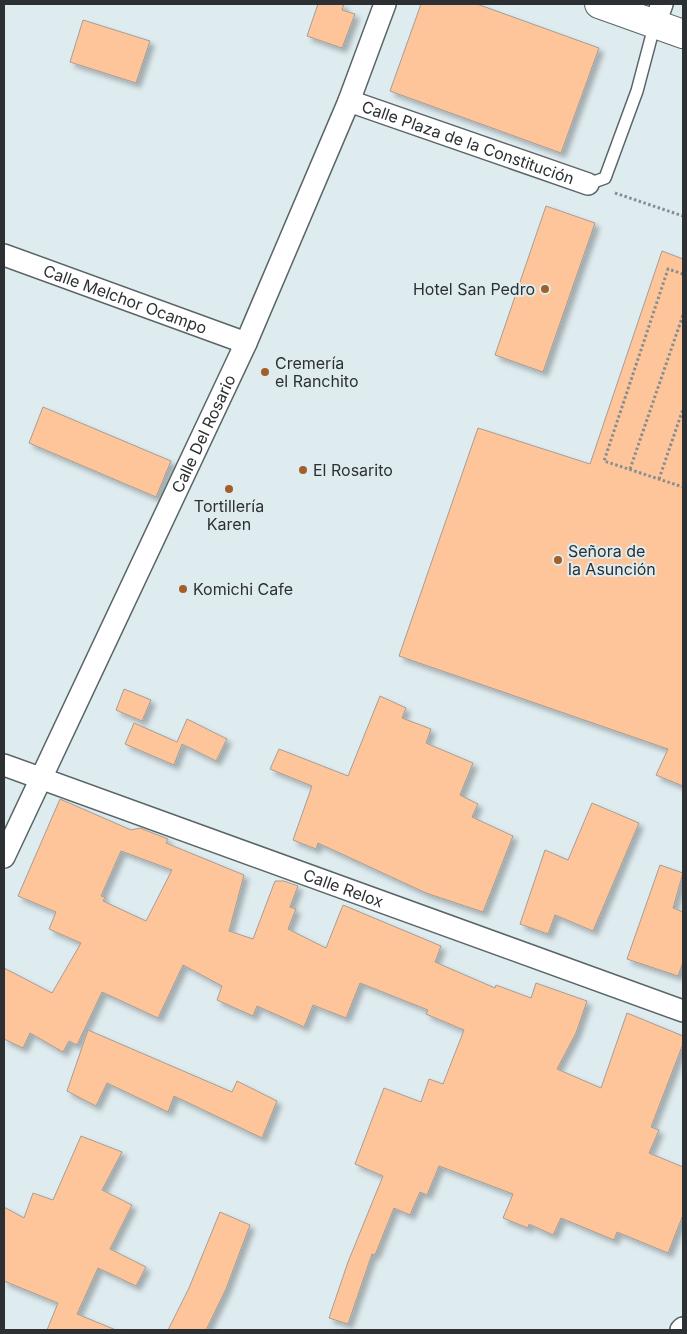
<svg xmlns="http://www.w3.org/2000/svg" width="687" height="1334" font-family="Inter,sans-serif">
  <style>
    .building { fill: #fec59a; stroke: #a79d96; fill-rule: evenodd; filter: url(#shadow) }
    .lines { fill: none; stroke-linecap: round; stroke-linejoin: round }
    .lane-casing { stroke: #5a6568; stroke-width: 14 }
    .street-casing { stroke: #5a6568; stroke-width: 24 }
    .primary-casing { stroke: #5a6568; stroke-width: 30 }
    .path { stroke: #858e91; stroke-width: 3; stroke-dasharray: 2.5 2.5; stroke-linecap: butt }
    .lane { stroke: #fff; stroke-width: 11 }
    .street { stroke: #fff; stroke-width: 21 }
    .primary { stroke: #fff; stroke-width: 28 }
    .poi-dot { fill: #a1602a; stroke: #deebef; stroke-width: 2 }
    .labels { text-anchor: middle; stroke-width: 4; stroke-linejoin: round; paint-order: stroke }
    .street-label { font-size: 16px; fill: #2c3032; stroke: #deebef }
    .poi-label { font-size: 16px; fill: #2c3032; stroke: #deebef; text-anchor: start }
  </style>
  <defs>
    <filter id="shadow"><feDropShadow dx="4.5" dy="4.5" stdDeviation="2.5" flood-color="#0004"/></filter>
  </defs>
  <rect width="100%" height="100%" fill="#deebef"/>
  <g class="building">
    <polygon points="318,4 344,4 342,10 355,14 342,48 307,36"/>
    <polygon points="421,4 477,4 599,48 561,153 390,91"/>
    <polygon points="83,20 150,41 136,83 70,62"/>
    <polygon points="546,206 595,223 543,372 495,355"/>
    <polygon points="662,251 683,259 683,786 656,775 668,749 399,656 478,428 590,464"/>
    <polygon points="43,407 171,461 156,497 29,443"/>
    <polygon points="124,689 151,700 142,721 116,710"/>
    <polygon points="380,696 406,708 402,718 431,729 426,743 473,763 460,795 478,804 472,817 513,836 483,912 426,893 318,843 316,849 293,840 312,786 270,769 279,749 348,776"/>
    <polygon points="187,719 227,739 216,761 182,744 174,765 125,744 134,723 177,742"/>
    <path d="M60,799L131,830L140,828L168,839L166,843L244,875L229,931L253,939L275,881H284L298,886L290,907L296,909L288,929L326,948L343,905L441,946L435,962L495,988L496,985L531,998L536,983L587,1001L576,1033L557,1069L601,1088L627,1013L683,1036V1044L651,1127L659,1130L649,1153L683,1167V1215L668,1253L617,1232L614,1240L561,1218L553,1235L529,1224L528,1228L503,1218L513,1194L439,1166L427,1195L420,1192L410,1215L394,1208L375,1255L372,1254L348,1324L329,1318L348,1262L383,1176L355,1164L384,1088L421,1102L429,1079L443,1084L464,1030L426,1014L428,1010L360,983L346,1018L313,1005L304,1027L257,1006L253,1016L217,1000L222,986L183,965L158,1018L102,992L77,1045L69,1041L63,1052L30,1033L23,1048L4,1039V968L52,993L81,943L49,929L56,912L18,896ZM121,851L172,870L146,921L103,901L105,897L101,896Z"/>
    <polygon points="592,803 639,823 593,931 555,915 548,934 520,924 545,850 568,860"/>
    <polygon points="660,865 683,873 673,908 683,912 683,962 678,976 627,959"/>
    <polygon points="88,1030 232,1092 237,1081 277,1101 262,1138 174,1096 168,1112 107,1083 96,1106 67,1091"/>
    <polygon points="81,1136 122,1152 102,1190 132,1205 110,1249 146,1267 136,1286 98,1268 77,1314 116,1330 47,1330 58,1303 4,1281 4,1207 24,1218 33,1193 53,1200"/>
    <polygon points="220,1212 250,1225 226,1289 206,1330 168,1330 189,1288"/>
  </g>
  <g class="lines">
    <g class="lane-casing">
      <polyline id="lane" points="588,184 605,178 637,91 655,23"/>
    </g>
    <g class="street-casing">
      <g id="street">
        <polyline points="655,23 662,4"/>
        <path id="s1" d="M349,101L588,184"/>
        <path id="s2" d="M4,255L246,343"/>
        <path id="s3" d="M4,765L683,1011"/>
        <path id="s4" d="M4,857L246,343L349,101L385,4"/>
        <polyline points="681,1330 683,1328"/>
      </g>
    </g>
    <g class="primary-casing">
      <polyline id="primary" points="599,4 683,34"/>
    </g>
    <g class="path">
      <polyline points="615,193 683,216"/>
      <polyline points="683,274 668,269 604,461 683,487"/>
      <polyline points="630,469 683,315"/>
      <polyline points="659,479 683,409"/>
    </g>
    <use href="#lane" class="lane"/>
    <use href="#street" class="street"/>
    <use href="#primary" class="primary"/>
  </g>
  <g class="poi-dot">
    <circle cx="545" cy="289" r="5"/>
    <circle cx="265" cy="372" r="5"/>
    <circle cx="303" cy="470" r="5"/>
    <circle cx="229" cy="489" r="5"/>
    <circle cx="558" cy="560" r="5"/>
    <circle cx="183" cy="589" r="5"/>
  </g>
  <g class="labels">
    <g class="street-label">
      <text dy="6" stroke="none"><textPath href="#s1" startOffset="126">Calle Plaza de la Constitución</textPath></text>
      <text dy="6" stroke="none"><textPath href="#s2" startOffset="129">Calle Melchor Ocampo</textPath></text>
      <text dy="6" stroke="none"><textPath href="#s4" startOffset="468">Calle Del Rosario</textPath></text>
      <text dy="6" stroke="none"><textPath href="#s3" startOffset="361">Calle Relox</textPath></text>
    </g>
    <g class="poi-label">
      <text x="535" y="295" text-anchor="end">Hotel San Pedro</text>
      <text x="275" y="369">Cremería<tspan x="275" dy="18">el Ranchito</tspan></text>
      <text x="313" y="476">El Rosarito</text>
      <text x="229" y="512" text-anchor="middle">Tortillería<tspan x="229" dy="18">Karen</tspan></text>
      <text x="568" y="557">Señora de<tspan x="568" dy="18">la Asunción</tspan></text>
      <text x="193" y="595">Komichi Cafe</text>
    </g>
  </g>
  <rect width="687" height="1334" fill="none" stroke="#2c3032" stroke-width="10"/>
</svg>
